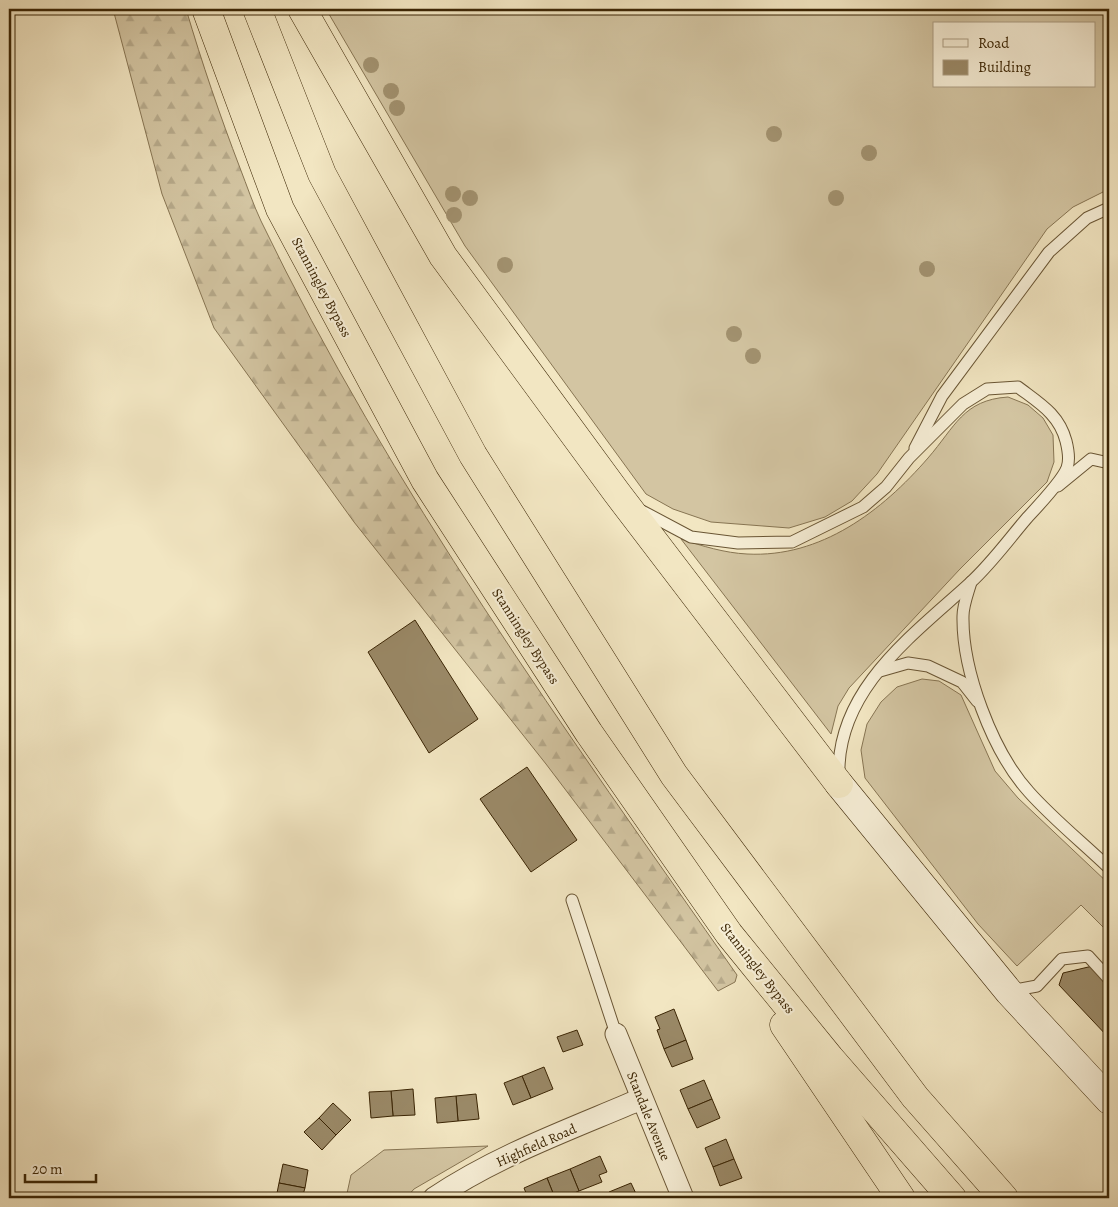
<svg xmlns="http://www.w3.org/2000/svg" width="1118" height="1207" font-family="Alegreya,serif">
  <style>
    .grass { fill: #d3c5a2; stroke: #877553; fill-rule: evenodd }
    .forest { fill: url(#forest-firs); stroke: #877553 }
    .building { fill: #9a8967; stroke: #3b2504 }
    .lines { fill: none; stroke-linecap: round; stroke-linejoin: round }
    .service-casing { stroke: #695534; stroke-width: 13 }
    .minor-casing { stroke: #695534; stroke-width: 23 }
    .secondary-casing { stroke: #3b2504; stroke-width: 29 }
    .trunk-casing { stroke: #3b2504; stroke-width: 29 }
    .service { stroke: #f7efd7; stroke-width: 11 }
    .minor { stroke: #f7efd7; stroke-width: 21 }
    .secondary { stroke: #f7efd7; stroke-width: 28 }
    .trunk { stroke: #f2e6c2; stroke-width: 28 }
    .tree { fill: #a29270 }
    .labels { text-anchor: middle; stroke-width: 4.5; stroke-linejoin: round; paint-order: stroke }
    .street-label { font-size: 14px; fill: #3b2504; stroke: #f7efd7 }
  </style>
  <defs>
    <pattern id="forest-firs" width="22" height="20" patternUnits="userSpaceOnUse" patternTransform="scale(1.25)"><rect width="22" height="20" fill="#d3c5a2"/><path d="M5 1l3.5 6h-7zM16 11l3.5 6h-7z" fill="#b6a98a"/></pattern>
  </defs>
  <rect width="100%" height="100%" fill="#f2e6c2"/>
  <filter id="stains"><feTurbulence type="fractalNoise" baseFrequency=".004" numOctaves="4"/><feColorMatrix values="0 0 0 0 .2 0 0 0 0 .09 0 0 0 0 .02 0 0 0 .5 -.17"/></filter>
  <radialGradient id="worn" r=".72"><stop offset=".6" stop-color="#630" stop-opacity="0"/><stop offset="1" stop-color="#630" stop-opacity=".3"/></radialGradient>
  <g class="grass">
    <path d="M326,9H1109V189L1073,207L1047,229L877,474L852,501L825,517L789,528L711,522L673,509L646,494L465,246ZM934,24H1094V86H934Z"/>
    <path d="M1008,397L1028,405L1043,418L1053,435L1054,462L1047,482L960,569L849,688L838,706L831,734L681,539C702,546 725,553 747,554C821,558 882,511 928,458C955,427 963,400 1008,397Z"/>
    <polygon points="922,679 939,681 961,695 995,771 1018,798 1109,884 1109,933 1081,905 1017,966 978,924 865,778 861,750 867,724 881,702 897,687"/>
    <polygon points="488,1146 414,1189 406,1198 346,1198 351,1175 384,1150"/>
  </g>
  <path class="forest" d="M113,9H186C202,63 220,116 240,168C247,186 253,204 261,221C390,489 567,732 737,975L735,982L718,991L546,764L354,522L214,328L162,194Z"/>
  <g class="building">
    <polygon points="415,620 478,719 429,753 368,652"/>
    <polygon points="527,767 577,840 531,872 480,799"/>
    <polygon points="1101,964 1109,966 1109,1038 1059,985 1063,973"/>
    <polygon points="674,1009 686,1040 664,1049 657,1030 660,1029 655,1017"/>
    <polygon points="577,1030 583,1045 563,1052 557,1037"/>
    <polygon points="686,1040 693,1059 672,1067 664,1049"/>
    <polygon points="544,1067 553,1089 531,1098 522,1076"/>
    <polygon points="522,1076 531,1098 513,1105 504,1083"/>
    <polygon points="704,1080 712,1099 688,1109 680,1090"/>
    <polygon points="413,1089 415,1115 393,1116 391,1091"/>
    <polygon points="391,1091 393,1116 371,1118 369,1092"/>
    <polygon points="476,1094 479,1119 458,1121 456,1096"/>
    <polygon points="456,1096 458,1121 437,1123 435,1098"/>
    <polygon points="712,1099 720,1118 697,1128 688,1109"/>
    <polygon points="333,1103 351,1120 336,1135 319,1118"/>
    <polygon points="319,1118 336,1135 322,1150 304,1132"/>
    <polygon points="726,1139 734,1159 713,1167 705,1148"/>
    <polygon points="600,1156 607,1172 599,1175 602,1182 579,1191 570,1169"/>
    <polygon points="734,1159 742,1178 720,1186 713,1167"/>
    <polygon points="283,1164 308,1170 305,1188 279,1183"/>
    <polygon points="570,1169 579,1191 562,1198 555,1198 547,1178"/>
    <polygon points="547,1178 555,1198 528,1198 524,1188"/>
    <polygon points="279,1183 305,1188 302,1198 276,1198"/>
    <polygon points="631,1183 638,1198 612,1198 609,1192"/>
  </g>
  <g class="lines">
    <g class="service-casing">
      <g id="service">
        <polyline points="915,448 942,396 1049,252 1087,218 1109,208"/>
        <polyline points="1058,486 1091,459 1109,463"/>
        <path d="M642,511L691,537L738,543L792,542L863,507L886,487L909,458L963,404L987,389L1018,387C1039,403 1059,414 1066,441C1068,449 1070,460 1067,468C1062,481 1038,506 1027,518C1009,539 991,564 970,583C913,635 836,690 839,776"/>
        <path d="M971,582C968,593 963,605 963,616C962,670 992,751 1029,792C1053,819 1083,843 1109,868"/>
        <polyline points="880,671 908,663 928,666 962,682 977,701"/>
        <polyline points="572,900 616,1034"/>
        <polyline points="1010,991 1037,986 1062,959 1088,956 1109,979"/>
      </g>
    </g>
    <g class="minor-casing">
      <g id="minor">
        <polyline points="616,1034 683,1198"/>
        <path d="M434,1198C498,1155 571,1129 641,1099"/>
      </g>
    </g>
    <g class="secondary-casing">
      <polyline id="secondary" points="839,784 1009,992 1109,1100"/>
    </g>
    <g class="trunk-casing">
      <g id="trunk">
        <polyline points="206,9 280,209 425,480 589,733 729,934 830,1058 952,1198"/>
        <polyline points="257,9 322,174 473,455 674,775 915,1097 1004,1198"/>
        <polyline points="302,9 443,256 617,493 839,784"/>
        <polyline points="784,1025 901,1198"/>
      </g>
    </g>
    <use href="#service" class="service"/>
    <use href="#minor" class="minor"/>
    <use href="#secondary" class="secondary"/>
    <use href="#trunk" class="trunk"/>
  </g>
  <g class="tree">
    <circle cx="371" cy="65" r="8"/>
    <circle cx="391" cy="91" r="8"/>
    <circle cx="397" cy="108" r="8"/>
    <circle cx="774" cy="134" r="8"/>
    <circle cx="869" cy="153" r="8"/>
    <circle cx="453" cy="194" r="8"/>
    <circle cx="470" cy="198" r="8"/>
    <circle cx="836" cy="198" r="8"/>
    <circle cx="454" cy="215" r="8"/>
    <circle cx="505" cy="265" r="8"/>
    <circle cx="927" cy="269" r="8"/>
    <circle cx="734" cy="334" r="8"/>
    <circle cx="753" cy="356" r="8"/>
  </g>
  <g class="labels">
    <g class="street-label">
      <text transform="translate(322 287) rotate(62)" y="5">Stanningley Bypass</text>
      <text transform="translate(526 636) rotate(57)" y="5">Stanningley Bypass</text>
      <text transform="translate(758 968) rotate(52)" y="5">Stanningley Bypass</text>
      <text transform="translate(649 1116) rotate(68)" y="5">Standale Avenue</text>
      <text transform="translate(536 1145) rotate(-24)" y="5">Highfield Road</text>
    </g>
  </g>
  <rect width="1118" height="1207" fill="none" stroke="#f2e6c2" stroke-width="30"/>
  <rect x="10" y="10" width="1098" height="1187" fill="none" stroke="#3b2504" stroke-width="2.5"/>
  <rect x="15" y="15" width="1088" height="1177" fill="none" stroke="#3b2504"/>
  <rect x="933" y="22" width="162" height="65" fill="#f7efd7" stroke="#ac9e83"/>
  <rect x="943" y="39" width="25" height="8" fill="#f7efd7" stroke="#ac9e83"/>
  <text x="978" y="48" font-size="15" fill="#3b2504">Road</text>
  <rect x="943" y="60" width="25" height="15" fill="#9a8967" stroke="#ac9e83"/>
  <text x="978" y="72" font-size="15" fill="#3b2504">Building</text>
  <path d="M25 1174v8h71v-8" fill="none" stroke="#3b2504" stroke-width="2.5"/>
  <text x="32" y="1174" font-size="15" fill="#3b2504" stroke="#f7efd7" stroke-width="4" paint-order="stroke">20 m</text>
  <rect width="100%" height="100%" filter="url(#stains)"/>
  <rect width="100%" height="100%" fill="url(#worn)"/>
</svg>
